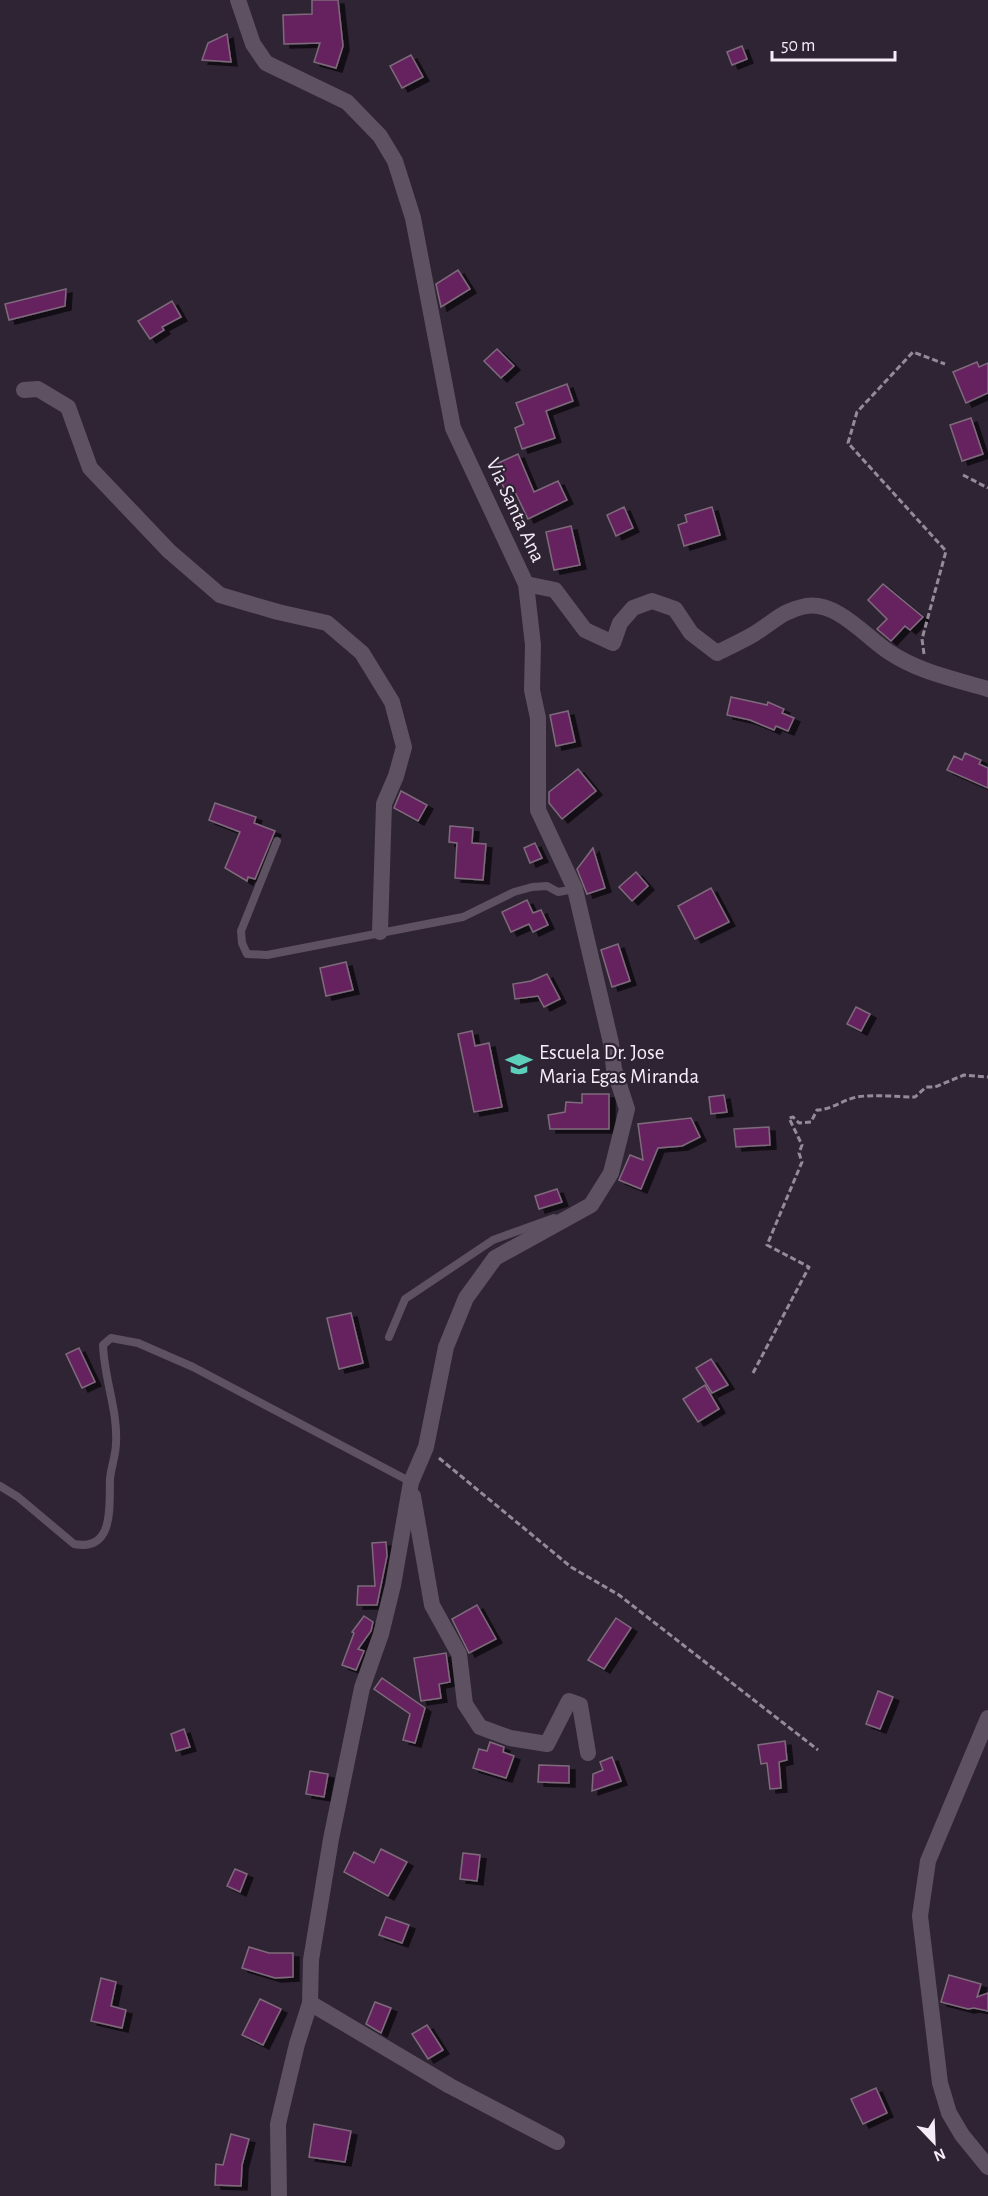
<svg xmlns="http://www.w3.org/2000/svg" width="988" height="2196" font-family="'Alegreya Sans',sans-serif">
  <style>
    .building { fill: #65235f; stroke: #7e6b7b; stroke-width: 1.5; filter: url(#shadow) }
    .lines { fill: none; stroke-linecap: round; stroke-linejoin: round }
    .path { stroke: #938b98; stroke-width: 3; stroke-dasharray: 6 3; stroke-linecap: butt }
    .service { stroke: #5d5162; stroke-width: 8 }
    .minor { stroke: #5d5162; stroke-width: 16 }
    .labels { text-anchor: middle; stroke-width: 4.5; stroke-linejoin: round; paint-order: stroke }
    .street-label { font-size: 21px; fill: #f4edf8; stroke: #2f2434 }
    .poi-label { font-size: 21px; fill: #f4edf8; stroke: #2f2434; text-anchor: start }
  </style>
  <defs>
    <filter id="shadow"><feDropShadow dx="6" dy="4" stdDeviation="0" flood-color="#0009"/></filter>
  </defs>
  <rect width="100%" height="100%" fill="#2f2434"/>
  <g class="building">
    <polygon points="312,0 338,0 343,46 336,68 314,62 320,43 284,44 283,15 312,14"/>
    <polygon points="227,34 231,62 202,60 208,43"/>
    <polygon points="742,46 747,59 732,65 727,52"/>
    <polygon points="411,55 423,77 402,88 390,66"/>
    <polygon points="458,270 470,289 441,307 436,284"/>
    <polygon points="66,289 65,306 9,320 5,304"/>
    <polygon points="172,301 181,317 162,327 164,330 150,339 138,321"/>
    <polygon points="497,349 514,366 501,378 484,361"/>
    <polygon points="977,362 979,367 988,363 988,393 966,403 953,372"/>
    <polygon points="567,384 573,401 546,411 555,438 522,449 515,428 524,424 516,403"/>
    <polygon points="971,418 983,454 962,461 950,425"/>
    <polygon points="518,454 534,492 558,481 567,500 528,519 515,492 507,495 494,465"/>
    <polygon points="624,507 633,528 616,536 607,515"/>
    <polygon points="712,507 720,535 684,546 678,525 687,522 685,515"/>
    <polygon points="571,526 580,565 554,570 546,532"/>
    <polygon points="883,584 923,617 910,630 905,626 891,641 877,629 887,619 868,600"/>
    <polygon points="731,697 767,705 768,702 784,709 782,713 794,718 788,731 776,726 774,730 750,720 727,715"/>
    <polygon points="568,711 575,742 556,746 550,715"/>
    <polygon points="965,753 981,760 979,764 988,768 988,788 947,770 954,756 962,760"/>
    <polygon points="578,769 596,791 562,819 549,803 549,792"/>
    <polygon points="401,791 427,805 418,821 394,808"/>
    <polygon points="215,803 256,817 254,823 275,831 255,879 248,877 247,881 225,868 240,832 209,820"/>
    <polygon points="450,826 473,828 472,843 486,844 483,880 455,878 457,843 449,842"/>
    <polygon points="535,843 542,858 530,863 524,848"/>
    <polygon points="593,848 605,888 587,894 577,869"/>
    <polygon points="636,872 648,886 632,901 619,887"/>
    <polygon points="711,888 729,922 695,939 678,906"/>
    <polygon points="527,900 533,913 541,910 548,925 533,932 529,924 511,932 502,912"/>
    <polygon points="618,944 630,981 612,987 601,950"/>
    <polygon points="346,962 353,990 326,996 320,968"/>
    <polygon points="547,974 560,999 544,1007 538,996 515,999 513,984 531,981"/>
    <polygon points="856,1007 870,1014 861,1031 847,1024"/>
    <polygon points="472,1031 475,1046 489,1043 502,1107 474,1112 458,1034"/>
    <polygon points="582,1094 609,1094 609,1129 550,1129 548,1115 565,1112 566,1102 582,1103"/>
    <polygon points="724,1095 727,1112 711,1114 709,1097"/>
    <polygon points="691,1118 700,1137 682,1146 658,1148 641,1189 619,1180 630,1155 643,1160 638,1124"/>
    <polygon points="769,1127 770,1145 736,1147 734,1129"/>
    <polygon points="557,1189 562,1202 539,1209 535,1196"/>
    <polygon points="351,1313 363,1363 339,1369 327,1318"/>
    <polygon points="79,1348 95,1382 82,1388 66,1354"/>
    <polygon points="711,1359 728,1385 712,1393 696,1368"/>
    <polygon points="705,1385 719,1409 698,1422 683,1399"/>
    <polygon points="386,1542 387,1556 377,1605 357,1605 358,1586 375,1586 372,1543"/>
    <polygon points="477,1605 496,1639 469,1653 452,1619"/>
    <polygon points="364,1616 373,1622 371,1631 358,1649 364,1651 356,1670 342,1665 354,1633 352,1632"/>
    <polygon points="616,1618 631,1628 604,1669 588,1660"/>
    <polygon points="446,1653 450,1682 439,1684 441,1698 421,1701 414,1658"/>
    <polygon points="382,1678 425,1708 415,1743 403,1740 410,1714 374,1689"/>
    <polygon points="878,1691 893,1697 880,1729 866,1724"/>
    <polygon points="184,1729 190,1747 176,1751 171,1734"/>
    <polygon points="785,1741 787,1760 779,1762 781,1788 770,1789 767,1763 761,1764 758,1745"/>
    <polygon points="490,1742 504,1747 503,1752 514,1756 506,1778 473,1768 479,1749 487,1751"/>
    <polygon points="612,1757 621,1781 592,1791 593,1774 603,1770 600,1762"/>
    <polygon points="539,1765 569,1766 569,1783 538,1782"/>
    <polygon points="310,1771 328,1774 324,1797 306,1794"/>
    <polygon points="381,1849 407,1862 388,1896 344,1872 354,1852 374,1863"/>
    <polygon points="463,1853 480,1855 477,1881 460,1879"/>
    <polygon points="235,1869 247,1874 240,1892 227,1886"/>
    <polygon points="386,1917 409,1925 402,1943 379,1935"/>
    <polygon points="249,1947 269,1953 293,1953 293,1977 275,1978 242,1968"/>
    <polygon points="949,1975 981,1984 977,1997 988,1993 988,2011 974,2008 968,2009 941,2002"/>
    <polygon points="101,1978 116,1982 111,2006 126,2010 122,2028 91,2021"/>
    <polygon points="260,1999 281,2009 263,2045 242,2035"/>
    <polygon points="375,2002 391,2008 381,2033 366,2024"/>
    <polygon points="427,2025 443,2050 428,2059 412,2034"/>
    <polygon points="876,2088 887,2113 863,2124 851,2099"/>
    <polygon points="314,2124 351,2131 345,2162 309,2157"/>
    <polygon points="231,2134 249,2139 242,2165 241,2186 215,2185 216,2164 223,2165"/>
  </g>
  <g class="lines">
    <g class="path">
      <polyline points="963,475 988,488"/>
      <polyline points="924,654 922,639 946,551 848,443 857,412 913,352 945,364"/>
      <path d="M753,1373L809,1267L767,1245L802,1162L799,1153L802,1145L789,1118L793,1117L799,1123L811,1122L817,1110C831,1110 842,1100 857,1097C875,1094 897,1097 915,1097L926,1087H935L964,1075L988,1077"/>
      <polyline points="439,1458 571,1567 619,1595 818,1750"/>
    </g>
    <g class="service">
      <polyline points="277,841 241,931 242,943 247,954 267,955 463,917 514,892 532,887 547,886 558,892 575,889"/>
      <polyline points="389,1337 405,1299 493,1240 554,1218"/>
      <path d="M0,1486L18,1497L74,1544C115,1552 109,1505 110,1479C111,1467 116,1455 116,1443C118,1411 104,1378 103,1345L111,1338L138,1343L193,1367L411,1482"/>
    </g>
    <g class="minor">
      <polyline points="238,0 253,44 266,63 347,102 380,136 395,161 413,218 453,428 526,584 533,645 532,690 538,718 538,810 575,889 611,1043 614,1069 627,1109 611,1173 591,1205 495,1258 466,1298 446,1347 426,1447 411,1482 393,1585 381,1634 362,1688 331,1839 311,1960 310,2003 297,2044 278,2124 279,2196"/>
      <polyline points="24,390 38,389 68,407 90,468 169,551 220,595 278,612 327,623 362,653 392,702 404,747 396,776 384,804 380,932"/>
      <path d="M526,584L555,590L585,630L613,643L620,623L633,608L652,601L675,609L691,633L717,653C729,647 742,641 754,634C774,622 781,611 806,606C837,601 866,637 889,652C919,672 954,679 988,689"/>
      <polyline points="413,1496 432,1605 459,1654 465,1704 480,1727 510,1738 547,1744 569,1701 580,1705 588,1753"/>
      <polyline points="988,1718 928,1861 920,1916 940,2083 949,2113 962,2135 988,2167"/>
      <polyline points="310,2003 450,2086 557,2142"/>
    </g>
  </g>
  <defs>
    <g id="school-bare" transform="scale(2.07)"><path d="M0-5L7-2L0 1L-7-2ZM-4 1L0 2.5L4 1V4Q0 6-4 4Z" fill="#5cceba" stroke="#2f2434" stroke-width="2.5" paint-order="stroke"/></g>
  </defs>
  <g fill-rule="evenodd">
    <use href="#school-bare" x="519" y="1064"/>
  </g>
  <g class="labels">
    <g class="street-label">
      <text transform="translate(516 510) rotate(65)" y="7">Via Santa Ana</text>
    </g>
    <g class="poi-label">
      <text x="539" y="1059">Escuela Dr. Jose<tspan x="539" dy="24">Maria Egas Miranda</tspan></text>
    </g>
  </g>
  <g transform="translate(934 2142) rotate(157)" stroke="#2f2434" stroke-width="4.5" paint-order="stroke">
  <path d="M0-4.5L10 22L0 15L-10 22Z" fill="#f4edf8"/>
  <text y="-9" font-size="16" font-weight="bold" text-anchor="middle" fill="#f4edf8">N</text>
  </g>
  <path d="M772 51v9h123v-9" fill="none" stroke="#f4edf8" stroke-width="3"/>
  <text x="781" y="51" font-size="18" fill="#f4edf8" stroke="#2f2434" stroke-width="4.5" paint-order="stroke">50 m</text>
</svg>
